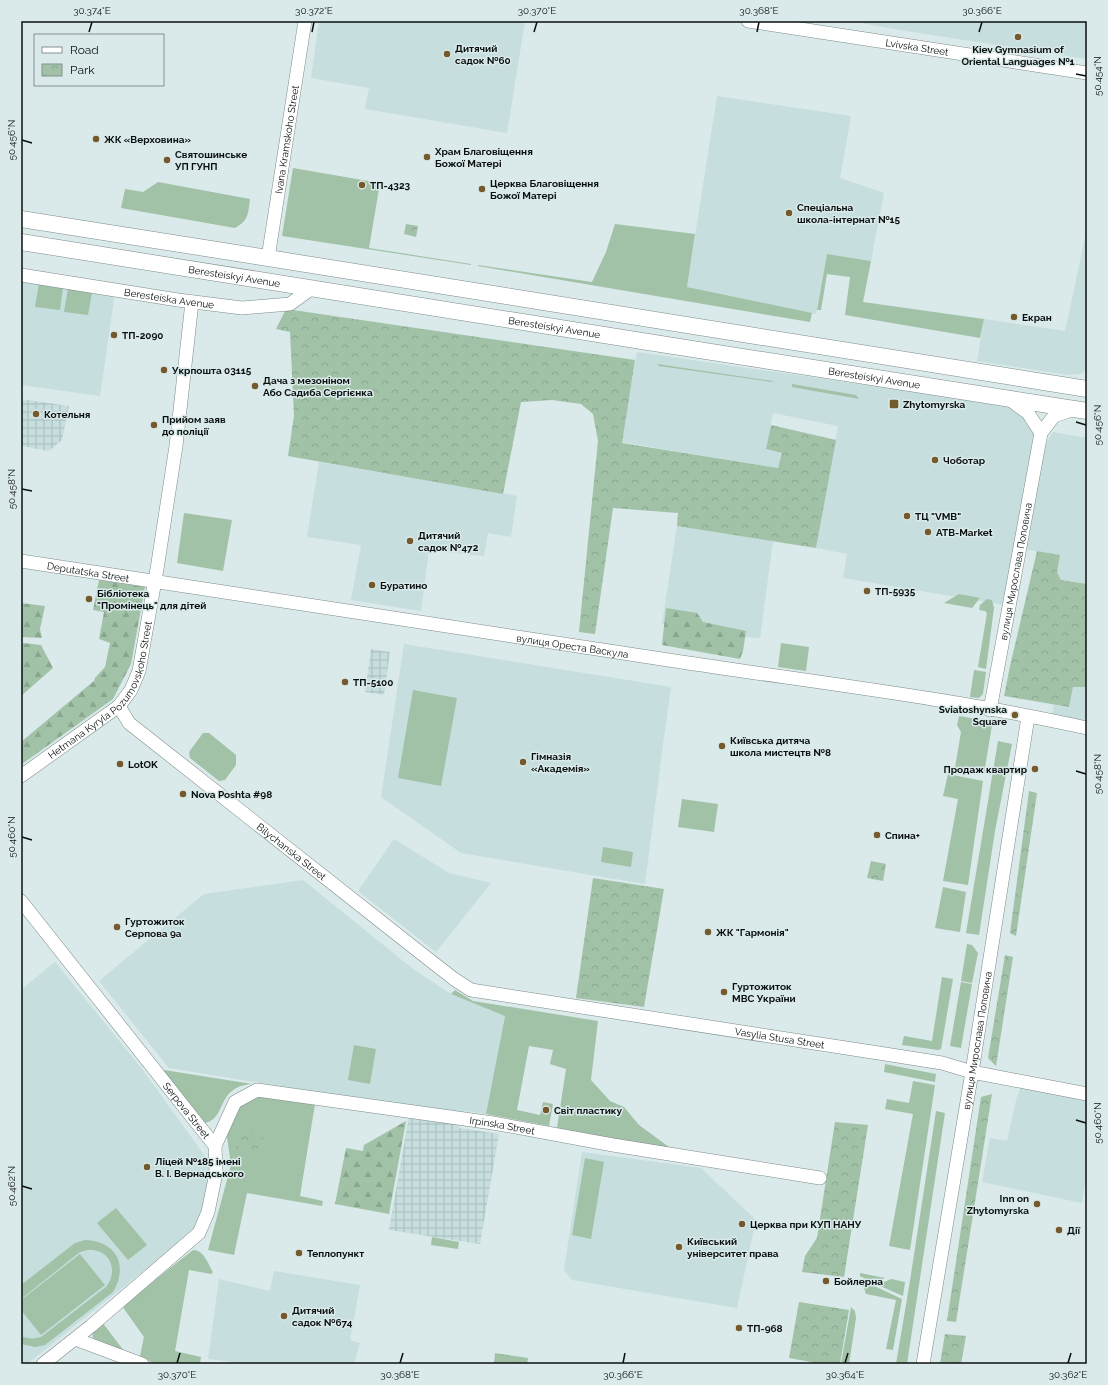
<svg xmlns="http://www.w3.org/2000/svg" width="1108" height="1385" font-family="Raleway,sans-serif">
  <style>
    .built { fill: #c6dede }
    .industrial { fill: url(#industrial-grid) }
    .green { fill: #a1c2a7 }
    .forest { fill: url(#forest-firs) }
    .park { fill: url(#park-crowns) }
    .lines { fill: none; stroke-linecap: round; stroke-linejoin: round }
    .minor-casing { stroke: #7d8a8a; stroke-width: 14 }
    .major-casing { stroke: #7d8a8a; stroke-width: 17 }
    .minor { stroke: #fff; stroke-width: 13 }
    .major { stroke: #fff; stroke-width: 16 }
    .ticks { fill: none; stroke: #0a0f0f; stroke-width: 1.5 }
    .poi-dot { fill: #73592b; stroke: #dae9e9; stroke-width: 1.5 }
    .labels { text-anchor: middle; stroke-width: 3; stroke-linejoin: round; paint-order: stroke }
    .street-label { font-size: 10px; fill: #0a0f0f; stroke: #dae9e9 }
    .poi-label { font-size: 10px; font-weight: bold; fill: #0a0f0f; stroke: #dae9e9; text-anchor: start }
    .neatline { fill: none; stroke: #0a0f0f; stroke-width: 1.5 }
    .ticks-label { font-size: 10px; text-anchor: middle; fill: #0a0f0f }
  </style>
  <defs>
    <pattern id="industrial-grid" width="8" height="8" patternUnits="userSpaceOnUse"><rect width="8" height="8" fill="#c6dede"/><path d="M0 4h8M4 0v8" fill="none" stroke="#a9bdbd"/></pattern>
    <pattern id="forest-firs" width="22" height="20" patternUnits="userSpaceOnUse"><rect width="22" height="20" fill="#a1c2a7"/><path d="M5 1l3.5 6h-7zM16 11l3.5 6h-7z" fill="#89a68f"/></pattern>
    <pattern id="park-crowns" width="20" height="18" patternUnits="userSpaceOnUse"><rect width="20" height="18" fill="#a1c2a7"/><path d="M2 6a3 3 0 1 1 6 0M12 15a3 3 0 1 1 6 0" fill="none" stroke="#89a68f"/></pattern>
  </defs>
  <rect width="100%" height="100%" fill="#dae9e9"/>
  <g class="built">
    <polygon points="319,21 525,21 507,133 365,109 369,88 311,78"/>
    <polygon points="850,21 1087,21 1087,59 906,31"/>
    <polygon points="717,96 851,116 840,178 884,193 871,261 827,254 816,314 687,287"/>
    <polygon points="1087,229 1087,369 1081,374 1068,375 977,361 984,319 1065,331"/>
    <polygon points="21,280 115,292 100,396 21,385"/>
    <polygon points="637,352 1010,406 1025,416 1036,430 1005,605 843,578 847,554 816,548 838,426 773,413 766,449 782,453 778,468 621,442"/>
    <polygon points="1053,432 1087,438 1087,584 1061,580 1057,572 1059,555 1025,549 1040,465 1047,442"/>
    <polygon points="319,462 517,496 511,537 488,533 484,556 429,550 421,611 351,600 361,545 307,537"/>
    <polygon points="677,526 773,541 760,638 748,637 662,624"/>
    <polygon points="404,644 671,687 664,737 645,884 461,853 381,797"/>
    <polygon points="1073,687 1087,687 1087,723 1052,716 1054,705 1069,707"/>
    <polygon points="394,839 449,873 491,883 436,952 358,891"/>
    <polygon points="303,880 413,969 451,994 505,1015 486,1114 465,1111 449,1114 169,1068 99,981 204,894"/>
    <polygon points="55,962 142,1069 207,1159 210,1174 201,1212 193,1231 27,1364 21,1364 21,990"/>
    <polygon points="1022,1085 1087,1097 1087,1172 1082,1203 982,1182 990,1138 1007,1141 1017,1096"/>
    <polygon points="582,1152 701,1168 756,1220 737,1308 572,1280 564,1270"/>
    <polygon points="274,1271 360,1285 350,1340 360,1343 354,1364 251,1364 208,1359 219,1279 270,1291"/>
  </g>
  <g class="industrial">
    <polygon points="21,399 69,406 62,440 49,451 21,446"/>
    <polygon points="371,649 390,652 384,695 365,692"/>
    <polygon points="409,1116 458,1124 459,1128 499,1134 480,1244 389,1230"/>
  </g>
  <g class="green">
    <polygon points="293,168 380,183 369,248 471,264 471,265 282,236"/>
    <path d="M158,182L250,199C248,214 249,220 235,228L121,208L125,189L143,192Z"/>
    <polygon points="615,224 695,234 687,287 812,313 810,322 478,266 478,265 592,282 606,252"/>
    <polygon points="827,254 871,261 863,302 984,319 980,338 845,315 850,277 827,274 821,310 817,310"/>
    <polygon points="39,283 63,287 60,310 35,307"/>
    <polygon points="68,288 92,292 88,315 64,312"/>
    <polygon points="657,364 773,381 772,382 659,366"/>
    <polygon points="792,384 856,395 859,399 792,387"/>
    <polygon points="184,513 232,520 223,571 177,563"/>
    <polygon points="959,594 980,598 972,608 944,603"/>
    <polygon points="987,599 992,600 994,608 986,669 978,667 987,613 985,611 979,610 980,605"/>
    <polygon points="781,643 809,647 806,671 778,667"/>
    <polygon points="974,670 986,672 983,694 979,698 970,697"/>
    <polygon points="413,690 457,698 441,786 398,778"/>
    <polygon points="959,716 988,721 992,725 984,774 955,768 961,732 957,725"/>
    <polygon points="203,733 209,733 236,755 236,765 225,780 219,781 190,758 189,752"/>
    <polygon points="998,741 1012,744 995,831 979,935 966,933"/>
    <polygon points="948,774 983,781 968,885 943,881 958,799 943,796"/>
    <polygon points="682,799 718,804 714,832 678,827"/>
    <polygon points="603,847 633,852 631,867 601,862"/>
    <polygon points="943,887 966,892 960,932 935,928"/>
    <polygon points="967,944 972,945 978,953 972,983 961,981"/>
    <polygon points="942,977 953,979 941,1049 938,1050 902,1045 904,1036 932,1041"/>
    <polygon points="961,982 972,984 961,1048 950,1046"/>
    <polygon points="455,990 473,1001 598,1021 591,1080 610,1101 624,1107 639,1125 680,1155 557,1128 566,1069 550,1064 553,1050 529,1046 517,1110 540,1115 543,1102 553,1104 549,1126 486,1114 505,1016 451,994"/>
    <polygon points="354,1045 376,1049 370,1084 348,1080"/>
    <polygon points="885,1064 936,1074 935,1082 884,1072"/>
    <path d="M158,1069L252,1084C215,1087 228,1118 205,1123Z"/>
    <polygon points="913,1081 935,1085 910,1250 889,1246 913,1114 885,1109 887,1099 909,1103"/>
    <polygon points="257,1093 315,1104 300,1196 323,1201 322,1206 247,1193 234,1255 208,1250 231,1165 226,1130 234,1108"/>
    <polygon points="936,1111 945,1113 907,1364 896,1364 910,1281"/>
    <polygon points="585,1158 604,1162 591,1239 572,1235"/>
    <polygon points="116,1208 147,1245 128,1260 97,1223"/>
    <polygon points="432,1237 459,1242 458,1249 431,1245"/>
    <path d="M85,1240C116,1241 129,1265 113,1292L45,1345L35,1347L21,1344V1336C28,1339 34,1339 41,1337L107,1286C121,1265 104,1243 80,1252L21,1299V1285L75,1243Z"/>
    <path d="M193,1250C204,1250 208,1264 213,1272L211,1274L189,1270L175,1351L201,1357L200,1364H155L140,1356L144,1337L122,1306Z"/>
    <polygon points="80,1254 105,1285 41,1335 21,1310 21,1300"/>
    <polygon points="860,1273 885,1278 874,1283 860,1276"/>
    <polygon points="859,1279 902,1299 893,1350 886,1349 896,1300 866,1294 863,1285 859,1284"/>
    <polygon points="891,1279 905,1282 903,1296 878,1285"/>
    <polygon points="851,1307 855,1311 856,1318 849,1364 841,1364"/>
    <polygon points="102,1322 124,1351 93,1338 92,1330"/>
  </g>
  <g class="forest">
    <polygon points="99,580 145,587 131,664 113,699 22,764 21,742 95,680 94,679 105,667 110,643 99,639 104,612 93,610"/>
    <polygon points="21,603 45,606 40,629 42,638 21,637"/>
    <polygon points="666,608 697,613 703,622 746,631 743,651 740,659 662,645"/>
    <polygon points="23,643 41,645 53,668 21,696 21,645"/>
    <polygon points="406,1121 389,1214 335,1204 346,1148 363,1151 364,1145"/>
  </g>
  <g class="park">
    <polygon points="406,224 418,226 416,237 404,234"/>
    <polygon points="286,309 635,360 622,443 778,468 782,453 766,449 771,425 836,440 816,548 677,526 678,513 613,508 595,634 579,632 598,441 593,414 581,404 552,400 521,402 503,494 288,456 294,416 290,332 276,329"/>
    <polygon points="1037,551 1060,555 1057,572 1061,580 1087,584 1087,687 1073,687 1069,707 1004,696 1010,666"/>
    <polygon points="1029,791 1037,793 1016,936 1010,933"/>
    <polygon points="871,861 886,864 883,881 867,878"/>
    <polygon points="593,878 664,889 644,1007 576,998"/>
    <polygon points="1005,955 1013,957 996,1066 988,1058"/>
    <polygon points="992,1094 956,1322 947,1321 981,1097"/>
    <polygon points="835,1122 868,1125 844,1277 802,1272 805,1256 817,1238"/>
    <polygon points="240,1127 264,1133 259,1157 235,1152"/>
    <polygon points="799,1302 849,1310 840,1364 822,1364 789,1358"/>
    <polygon points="945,1334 966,1336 961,1364 940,1364"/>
    <polygon points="495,1353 528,1358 527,1364 494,1364"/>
  </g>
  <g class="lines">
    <g class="minor-casing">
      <g id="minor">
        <path id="s1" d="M748,21L1087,73"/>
        <path id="s2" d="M268,258L305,21"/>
        <path id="s3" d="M21,275L178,300L242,308L290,304L312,288"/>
        <polyline points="1009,399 1028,413 1041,433"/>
        <path id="s4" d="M21,561C239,596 457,629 675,661C812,682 951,698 1087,728"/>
        <path id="s5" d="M119,706L129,723L422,954L454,979L471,990L885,1054L942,1063L972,1072L1087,1094"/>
        <path id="s6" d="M990,710L1041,433L1054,416L1074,409"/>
        <path id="s7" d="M21,776L119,706L131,690L139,671L157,569L176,446L192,302"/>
        <path id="s8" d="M21,901L215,1146L216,1173L208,1212L199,1233L91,1326L43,1364"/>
        <path id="s9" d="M215,1146L235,1102L257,1090L493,1123L613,1145L820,1178"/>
        <polyline points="75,1339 142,1364"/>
        <path id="s10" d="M923,1364L972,1072L1028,717"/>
      </g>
    </g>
    <g class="major-casing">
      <g id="major">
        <polyline points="21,219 268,258 1087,389"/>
        <path id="s11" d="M21,242L648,342L1087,411"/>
      </g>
    </g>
    <use href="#minor" class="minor"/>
    <use href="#major" class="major"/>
  </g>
  <path class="ticks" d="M89,32L92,22M312,32L314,22M534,32L537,22M757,32L759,22M979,32L982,22M1076,74L1086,76M22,140L32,143M1076,422L1086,425M22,489L32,491M1076,771L1086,774M22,837L32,840M1076,1120L1086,1123M22,1186L32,1189M177,1363L180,1353M400,1363L403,1353M623,1363L625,1353M845,1363L848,1353M1068,1363L1071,1353"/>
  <g class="poi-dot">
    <circle cx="1018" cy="37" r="4"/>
    <circle cx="447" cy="54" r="4"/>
    <circle cx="96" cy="139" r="4"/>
    <circle cx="427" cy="157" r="4"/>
    <circle cx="167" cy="160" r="4"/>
    <circle cx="362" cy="185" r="4"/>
    <circle cx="482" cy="189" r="4"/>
    <circle cx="789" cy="213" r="4"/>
    <circle cx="1014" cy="317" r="4"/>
    <circle cx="114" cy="335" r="4"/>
    <circle cx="164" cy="370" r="4"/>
    <circle cx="255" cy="386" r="4"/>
    <rect x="889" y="399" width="10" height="10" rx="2"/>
    <circle cx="36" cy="414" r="4"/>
    <circle cx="154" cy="425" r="4"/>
    <circle cx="935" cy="460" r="4"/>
    <circle cx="907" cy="516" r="4"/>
    <circle cx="928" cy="532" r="4"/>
    <circle cx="410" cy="541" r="4"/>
    <circle cx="372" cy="585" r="4"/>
    <circle cx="867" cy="591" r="4"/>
    <circle cx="89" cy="599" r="4"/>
    <circle cx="345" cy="682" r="4"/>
    <circle cx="1015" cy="715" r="4"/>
    <circle cx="722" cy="746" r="4"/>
    <circle cx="523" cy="762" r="4"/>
    <circle cx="120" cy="764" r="4"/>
    <circle cx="1035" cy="769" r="4"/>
    <circle cx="183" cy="794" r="4"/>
    <circle cx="877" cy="835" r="4"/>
    <circle cx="117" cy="927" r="4"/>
    <circle cx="708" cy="932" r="4"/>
    <circle cx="724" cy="992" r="4"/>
    <circle cx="546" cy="1110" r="4"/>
    <circle cx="147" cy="1167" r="4"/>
    <circle cx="1037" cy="1204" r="4"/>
    <circle cx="742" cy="1224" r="4"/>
    <circle cx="1059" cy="1230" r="4"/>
    <circle cx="679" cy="1247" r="4"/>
    <circle cx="299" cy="1253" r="4"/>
    <circle cx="826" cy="1281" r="4"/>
    <circle cx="284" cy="1316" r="4"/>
    <circle cx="739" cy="1328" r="4"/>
  </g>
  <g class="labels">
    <g class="street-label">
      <text dy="4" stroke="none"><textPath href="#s1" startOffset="171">Lvivska Street</textPath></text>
      <text dy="4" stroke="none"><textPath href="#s2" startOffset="120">Ivana Kramskoho Street</textPath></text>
      <text dy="4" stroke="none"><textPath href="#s11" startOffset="216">Beresteiskyi Avenue</textPath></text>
      <text dy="4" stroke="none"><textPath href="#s3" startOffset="150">Beresteiska Avenue</textPath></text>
      <text dy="4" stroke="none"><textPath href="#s11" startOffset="540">Beresteiskyi Avenue</textPath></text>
      <text dy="4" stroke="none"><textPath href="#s11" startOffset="864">Beresteiskyi Avenue</textPath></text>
      <text dy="4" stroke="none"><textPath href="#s4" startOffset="68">Deputatska Street</textPath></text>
      <text dy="4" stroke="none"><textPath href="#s6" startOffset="141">вулиця Мирослава Поповича</textPath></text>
      <text dy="4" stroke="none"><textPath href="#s4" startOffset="558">вулиця Ореста Васкула</textPath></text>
      <text dy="4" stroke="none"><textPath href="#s7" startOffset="123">Hetmana Kyryla Pozumovskoho Street</textPath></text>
      <text dy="4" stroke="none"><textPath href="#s5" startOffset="227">Bilychanska Street</textPath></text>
      <text dy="4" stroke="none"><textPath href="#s5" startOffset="766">Vasylia Stusa Street</textPath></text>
      <text dy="4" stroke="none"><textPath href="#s10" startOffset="328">вулиця Мирослава Поповича</textPath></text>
      <text dy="4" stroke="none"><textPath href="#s8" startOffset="267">Serpova Street</textPath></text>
      <text dy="4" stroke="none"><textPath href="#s9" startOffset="321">Irpinska Street</textPath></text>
    </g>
    <g class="poi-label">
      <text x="455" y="52">Дитячий<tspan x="455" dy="12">садок №60</tspan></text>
      <text x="1018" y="53" text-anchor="middle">Kiev Gymnasium of<tspan x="1018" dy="12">Oriental Languages №1</tspan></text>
      <text x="104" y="143">ЖК «Верховина»</text>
      <text x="435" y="155">Храм Благовіщення<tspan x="435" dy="12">Божої Матері</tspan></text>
      <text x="175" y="158">Святошинське<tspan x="175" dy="12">УП ГУНП</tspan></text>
      <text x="490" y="187">Церква Благовіщення<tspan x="490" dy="12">Божої Матері</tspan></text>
      <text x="370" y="189">ТП-4323</text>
      <text x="797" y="211">Спеціальна<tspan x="797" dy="12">школа-інтернат №15</tspan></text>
      <text x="1022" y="321">Екран</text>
      <text x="122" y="339">ТП-2090</text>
      <text x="172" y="374">Укрпошта 03115</text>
      <text x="263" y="384">Дача з мезоніном<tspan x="263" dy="12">Або Садиба Сергієнка</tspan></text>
      <text x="903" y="408">Zhytomyrska</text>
      <text x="44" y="418">Котельня</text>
      <text x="162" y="423">Прийом заяв<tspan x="162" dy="12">до поліції</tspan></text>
      <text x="943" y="464">Чоботар</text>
      <text x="915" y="520">ТЦ "VMB"</text>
      <text x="936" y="536">ATB-Market</text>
      <text x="418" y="539">Дитячий<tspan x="418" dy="12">садок №472</tspan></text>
      <text x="380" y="589">Буратино</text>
      <text x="875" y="595">ТП-5935</text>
      <text x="97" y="597">Бібліотека<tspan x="97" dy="12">"Промінець" для дітей</tspan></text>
      <text x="353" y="686">ТП-5100</text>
      <text x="1007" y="713" text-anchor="end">Sviatoshynska<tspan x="1007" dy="12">Square</tspan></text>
      <text x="730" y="744">Київська дитяча<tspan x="730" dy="12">школа мистецтв №8</tspan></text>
      <text x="531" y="760">Гімназія<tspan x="531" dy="12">«Академія»</tspan></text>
      <text x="128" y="768">LotOK</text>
      <text x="1027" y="773" text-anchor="end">Продаж квартир</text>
      <text x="191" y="798">Nova Poshta #98</text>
      <text x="885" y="839">Спина+</text>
      <text x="125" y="925">Гуртожиток<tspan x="125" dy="12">Серпова 9а</tspan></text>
      <text x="716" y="936">ЖК "Гармонія"</text>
      <text x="732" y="990">Гуртожиток<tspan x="732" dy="12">МВС України</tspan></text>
      <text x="554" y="1114">Світ пластику</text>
      <text x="155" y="1165">Ліцей №185 імені<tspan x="155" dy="12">В. І. Вернадського</tspan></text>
      <text x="1029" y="1202" text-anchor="end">Inn on<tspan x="1029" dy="12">Zhytomyrska</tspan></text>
      <text x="750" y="1228">Церква при КУП НАНУ</text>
      <text x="1067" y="1234">Дії</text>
      <text x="687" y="1245">Київський<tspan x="687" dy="12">університет права</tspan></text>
      <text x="307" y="1257">Теплопункт</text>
      <text x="834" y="1285">Бойлерна</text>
      <text x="292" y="1314">Дитячий<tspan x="292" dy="12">садок №674</tspan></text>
      <text x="747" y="1332">ТП-968</text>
    </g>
  </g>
  <rect width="1108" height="1385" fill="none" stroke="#dae9e9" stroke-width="44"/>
  <rect x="34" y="34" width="130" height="52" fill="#dae9e9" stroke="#879292"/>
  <rect x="42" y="47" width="20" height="6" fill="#ffffff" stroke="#879292"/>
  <text x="70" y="54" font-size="12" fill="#0a0f0f">Road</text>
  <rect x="42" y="64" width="20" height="12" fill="url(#park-crowns)" stroke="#879292"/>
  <text x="70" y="74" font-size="12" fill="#0a0f0f">Park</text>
  <rect x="22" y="22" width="1064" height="1341" class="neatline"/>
  <g class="ticks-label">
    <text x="92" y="14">30.374°E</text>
    <text x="314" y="14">30.372°E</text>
    <text x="537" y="14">30.370°E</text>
    <text x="759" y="14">30.368°E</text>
    <text x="982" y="14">30.366°E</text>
    <text transform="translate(1097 76) rotate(-90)" y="4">50.454°N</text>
    <text transform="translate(11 140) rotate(-90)" y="4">50.456°N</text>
    <text transform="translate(1097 425) rotate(-90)" y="4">50.456°N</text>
    <text transform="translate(11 489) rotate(-90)" y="4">50.458°N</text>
    <text transform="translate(1097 774) rotate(-90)" y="4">50.458°N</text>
    <text transform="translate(11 837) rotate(-90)" y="4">50.460°N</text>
    <text transform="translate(1097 1123) rotate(-90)" y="4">50.460°N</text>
    <text transform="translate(11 1186) rotate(-90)" y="4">50.462°N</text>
    <text x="177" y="1378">30.370°E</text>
    <text x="400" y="1378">30.368°E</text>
    <text x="623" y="1378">30.366°E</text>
    <text x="845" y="1378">30.364°E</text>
    <text x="1068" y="1378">30.362°E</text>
  </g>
</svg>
